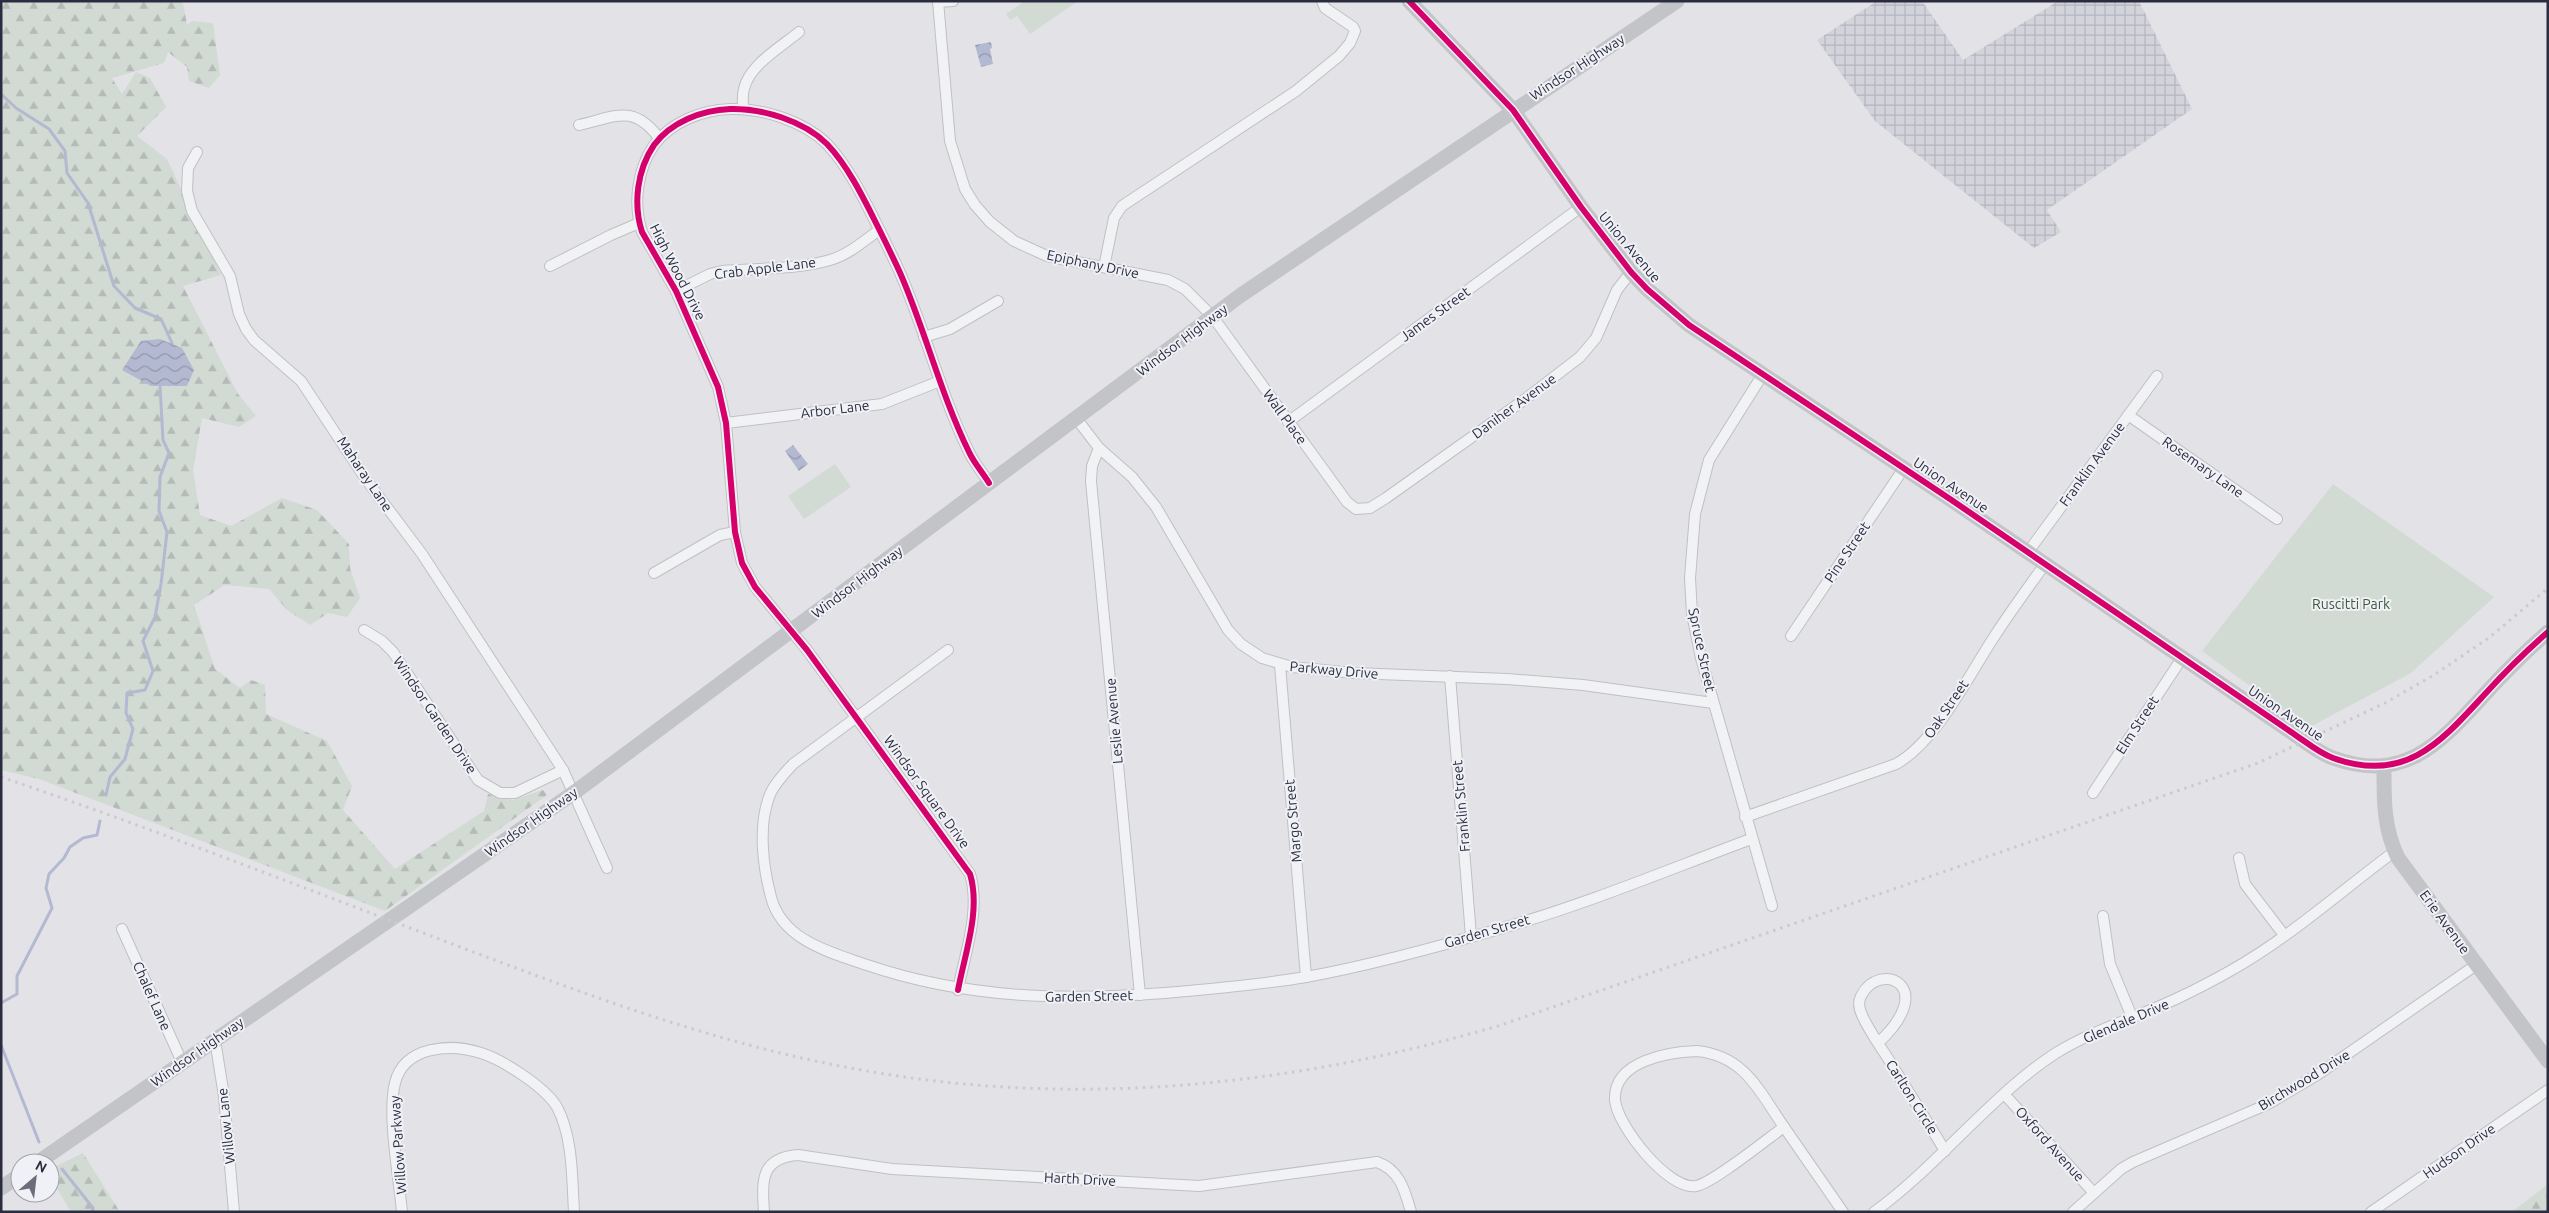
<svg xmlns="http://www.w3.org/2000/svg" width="2549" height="1213" font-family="Ubuntu,sans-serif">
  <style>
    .industrial { fill: url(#industrial-grid) }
    .green { fill: #d1dad3 }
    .forest { fill: url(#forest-firs) }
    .water { fill: url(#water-waves) }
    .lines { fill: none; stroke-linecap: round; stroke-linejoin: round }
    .stream { stroke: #b3b9d1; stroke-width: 3 }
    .street-casing { stroke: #c0c0c4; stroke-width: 12 }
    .street { stroke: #f1f2f4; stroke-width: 10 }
    .secondary { stroke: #c3c4c8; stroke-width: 15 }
    .rail { stroke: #cbcbce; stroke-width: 3; stroke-dasharray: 2.5 5; stroke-linecap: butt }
    .cycleway-casing { stroke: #f0f1f6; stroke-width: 9 }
    .cycleway { stroke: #d6006c; stroke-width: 6 }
    .labels { text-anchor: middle; stroke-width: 4; stroke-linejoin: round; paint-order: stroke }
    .street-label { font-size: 14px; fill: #2a2c3f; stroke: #f0f1f6 }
    .park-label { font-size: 14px; fill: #385a3a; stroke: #f0f1f6 }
  </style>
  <defs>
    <pattern id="industrial-grid" width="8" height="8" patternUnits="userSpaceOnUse" patternTransform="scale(1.25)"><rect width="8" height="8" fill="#d3d4db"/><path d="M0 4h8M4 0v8" fill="none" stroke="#b5b6bd"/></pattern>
    <pattern id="forest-firs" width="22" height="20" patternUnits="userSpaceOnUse" patternTransform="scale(1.25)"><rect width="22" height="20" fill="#d1dad3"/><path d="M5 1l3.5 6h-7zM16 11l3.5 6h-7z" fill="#b4bbb6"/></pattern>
    <pattern id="water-waves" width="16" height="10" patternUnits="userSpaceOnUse" patternTransform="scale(1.25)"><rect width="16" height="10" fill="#b3b9d1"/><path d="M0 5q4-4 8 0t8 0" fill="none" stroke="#9297ab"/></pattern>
  </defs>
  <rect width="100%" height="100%" fill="#e3e3e7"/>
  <polygon class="industrial" points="1877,1 1922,1 1963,60 2058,1 2139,1 2192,109 2047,210 2061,232 2034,248 1875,121 1817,40"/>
  <g class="green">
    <polygon points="1025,1 1078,1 1030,34 1017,16 1010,20 1006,14"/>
    <polygon points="835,464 851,487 804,519 788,496"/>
    <polygon points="2333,484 2494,597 2411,673 2308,728 2202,651"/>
  </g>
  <g class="forest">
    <polygon points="1,1 176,1 183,3 187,25 192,21 213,23 220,75 209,88 189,81 187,67 168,52 164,63 112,78 122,94 136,72 150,78 166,107 137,136 167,159 221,275 183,286 238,394 256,416 239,427 202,418 193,470 200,515 231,526 282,498 317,510 349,544 350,568 360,598 347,617 328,613 310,625 287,610 269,589 225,585 194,605 215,669 240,688 251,680 265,685 266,714 327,741 352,786 343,810 395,869 484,811 488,794 513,800 543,790 547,795 385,911 39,779 1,770"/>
    <polygon points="83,1153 120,1212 71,1212 50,1177 50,1169"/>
    <polygon points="2548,1184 2548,1212 2512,1212"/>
  </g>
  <g class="water">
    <polygon points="991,42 992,48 990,49 993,64 981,67 975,45"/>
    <polygon points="160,339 182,348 194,370 187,386 151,386 122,370 141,341"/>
    <polygon points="793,445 808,464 799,471 785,451"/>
  </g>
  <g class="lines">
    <g class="stream">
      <polyline points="1,94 16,108 49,129 65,151 67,173 88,203 114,286 135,308 161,319 172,343"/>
      <polyline points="106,795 110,777 125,759 133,729 126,713 127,693 145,690 153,671 143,641 155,617 161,584 167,532 159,511 160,477 169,453 163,440 160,386"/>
      <polyline points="1,1003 17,994 17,976 52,908 46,888 49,874 64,858 70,847 83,838 97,835 100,821"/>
      <polyline points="1,1045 39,1142"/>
      <polyline points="62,1169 93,1208 92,1212"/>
    </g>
    <g class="street-casing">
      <g id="street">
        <polyline points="938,1 950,141 965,189 975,205 990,222 1014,241 1047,256 1168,280 1185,289 1213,317 1347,502 1356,509 1370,508 1386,498 1524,400 1580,357 1596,338 1617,290 1631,272"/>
        <polyline points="938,2 953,1"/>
        <path d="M743,109C743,103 742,95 744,89C749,65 781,47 799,32"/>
        <path d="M579,125C615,117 633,103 659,138"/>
        <polyline points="197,152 188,168 187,191 192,211 230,276 239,314 246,329 254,340 301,381 365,478 422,554 563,770 607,868"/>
        <polyline points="550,266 611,235 639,223"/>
        <polyline points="1104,267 1114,218 1122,206 1296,91 1339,56 1350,43 1355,31 1353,27 1325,8 1322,1"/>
        <path d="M676,291L710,274L722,271C757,268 796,270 830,260C848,255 864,241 879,230"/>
        <polyline points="924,337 950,329 998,301"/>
        <polyline points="1763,374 1709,460 1695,514 1690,578 1692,614 1701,658 1772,906"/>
        <polyline points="2128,415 2277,519"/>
        <polyline points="1076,418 1099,448 1132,477 1156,507 1228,630 1241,644 1262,658 1292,667 1354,673 1507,679 1583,685 1713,703"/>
        <polyline points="1288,422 1581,207"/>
        <polyline points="726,423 882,404 940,381"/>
        <polyline points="1099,448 1092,466 1091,481 1140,995"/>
        <polyline points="2028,552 2157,376"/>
        <polyline points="654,573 720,535 735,532"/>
        <polyline points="364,630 382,641 393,652 478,780 500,793 515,793 563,770"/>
        <polyline points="1791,636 1904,468"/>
        <path d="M948,650L793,764C784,774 773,785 769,797C758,827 763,867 771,897C782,940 829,952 867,965C964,998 1063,1001 1165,993C1212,989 1259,985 1306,977C1373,965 1441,946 1506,927C1589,903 1670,869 1751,839"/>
        <polyline points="1280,665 1306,977"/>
        <polyline points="1450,676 1471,936"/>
        <polyline points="2093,793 2182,658"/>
        <path d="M1745,817L1896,764C1936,742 1969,675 1994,637C2010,612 2028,588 2045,564"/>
        <polyline points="2239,858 2245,884 2284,935"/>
        <polyline points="2103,916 2110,964 2132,1017"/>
        <polyline points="122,929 182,1062"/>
        <path d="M958,990C965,953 981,910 970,874L807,650L755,587L742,563L735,532L726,423L718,387L676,291L642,232C633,204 637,170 654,145C671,122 702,110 730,109C762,108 804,121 827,144C847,165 862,195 875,221C884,239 893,257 901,275C926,333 941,395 969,452C974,463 983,473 989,483"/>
        <polyline points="215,1040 224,1096 234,1212"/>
        <path d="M1878,1043C1940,986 1880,959 1861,996C1858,1002 1859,1009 1862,1015C1869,1031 1880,1046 1889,1060C1908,1091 1927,1121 1945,1151"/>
        <path d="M1697,1051C1745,1056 1759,1091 1784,1127C1767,1139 1713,1183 1696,1186C1669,1191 1617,1126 1615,1100C1613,1061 1668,1052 1697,1051Z"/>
        <polyline points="2005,1095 2094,1193"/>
        <polyline points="1784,1127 1843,1212"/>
        <path d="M402,1212C399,1178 387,1114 395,1083C404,1046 450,1043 481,1053C503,1060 545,1087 557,1107C573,1137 572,1179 574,1212"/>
        <path d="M764,1212C762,1181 760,1158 798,1155L892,1169L1199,1186L1377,1162C1400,1170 1405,1191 1411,1212"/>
        <path d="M1874,1212C1938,1166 1991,1095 2056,1053C2095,1029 2139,1017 2180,997C2197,989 2214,980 2230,971C2289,938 2341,891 2395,851"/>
        <polyline points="2073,1212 2121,1169 2133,1162 2268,1104 2317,1075 2476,965"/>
        <polyline points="2371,1212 2548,1090"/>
      </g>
    </g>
    <use href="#street" class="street"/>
    <g class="secondary">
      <path d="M1409,1L1513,110L1581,207L1631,272L1647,289L1689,325L1950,499L2294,734C2306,742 2319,753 2333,758C2405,784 2440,743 2485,694C2505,672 2525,652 2548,632"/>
      <path d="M2384,766C2384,799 2383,827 2398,858L2548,1061"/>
      <polyline points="37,1163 575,792 1241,295 1677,1"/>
      <polyline points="1,1188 20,1175"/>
    </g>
    <path class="rail" d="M1,777C154,829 304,888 455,945C592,997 728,1048 873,1072C1082,1108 1295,1085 1498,1026L2258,763L2385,703L2434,675L2490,637L2548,588"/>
    <g class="cycleway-casing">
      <g id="cycleway">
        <path d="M1409,1L1513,110L1581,207L1631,272L1647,289L1689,325L1950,499L2294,734C2306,742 2319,753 2333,758C2405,784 2440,743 2485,694C2505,672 2525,652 2548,632"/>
        <path d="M958,990C965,953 981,910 970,874L807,650L755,587L742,563L735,532L726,423L718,387L676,291L642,232C633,204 637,170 654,145C671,122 702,110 730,109C762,108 804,121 827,144C847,165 862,195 875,221C884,239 893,257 901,275C926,333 941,395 969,452C974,463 983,473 989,483"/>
      </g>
    </g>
    <use href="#cycleway" class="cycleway"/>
  </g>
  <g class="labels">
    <g class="street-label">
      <text transform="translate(1577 67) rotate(-33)" y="5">Windsor Highway</text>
      <text transform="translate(1630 247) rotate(50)" y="5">Union Avenue</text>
      <text transform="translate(1093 264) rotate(12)" y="5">Epiphany Drive</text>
      <text transform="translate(765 268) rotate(-7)" y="5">Crab Apple Lane</text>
      <text transform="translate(678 272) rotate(63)" y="5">High Wood Drive</text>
      <text transform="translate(1435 314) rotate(-36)" y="5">James Street</text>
      <text transform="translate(1182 340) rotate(-37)" y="5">Windsor Highway</text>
      <text transform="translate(1514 406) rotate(-36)" y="5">Daniher Avenue</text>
      <text transform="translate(835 409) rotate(-7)" y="5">Arbor Lane</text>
      <text transform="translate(1285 417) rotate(54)" y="5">Wall Place</text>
      <text transform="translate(2092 464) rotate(-54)" y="5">Franklin Avenue</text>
      <text transform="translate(2203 467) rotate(35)" y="5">Rosemary Lane</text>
      <text transform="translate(365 474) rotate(56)" y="5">Maharay Lane</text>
      <text transform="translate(1951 485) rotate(34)" y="5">Union Avenue</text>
      <text transform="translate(1847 552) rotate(-56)" y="5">Pine Street</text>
      <text transform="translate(857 582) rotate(-37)" y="5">Windsor Highway</text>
      <text transform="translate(1702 650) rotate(78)" y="5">Spruce Street</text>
      <text transform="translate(1334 670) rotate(5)" y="5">Parkway Drive</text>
      <text transform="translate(1946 709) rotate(-56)" y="5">Oak Street</text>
      <text transform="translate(2286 713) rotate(34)" y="5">Union Avenue</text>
      <text transform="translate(435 715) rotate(56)" y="5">Windsor Garden Drive</text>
      <text transform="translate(1114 721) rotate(-95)" y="5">Leslie Avenue</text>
      <text transform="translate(2137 725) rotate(-57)" y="5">Elm Street</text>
      <text transform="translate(927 792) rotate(54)" y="5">Windsor Square Drive</text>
      <text transform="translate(1461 806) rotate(-95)" y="5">Franklin Street</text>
      <text transform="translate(1293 821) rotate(-95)" y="5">Margo Street</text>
      <text transform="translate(531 822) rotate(-35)" y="5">Windsor Highway</text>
      <text transform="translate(2445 922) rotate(54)" y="5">Erie Avenue</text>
      <text transform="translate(1487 931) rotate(-16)" y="5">Garden Street</text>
      <text transform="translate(152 996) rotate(66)" y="5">Chalef Lane</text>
      <text transform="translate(1089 996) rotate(-1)" y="5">Garden Street</text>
      <text transform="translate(2126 1021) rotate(-23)" y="5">Glendale Drive</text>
      <text transform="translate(197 1052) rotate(-35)" y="5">Windsor Highway</text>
      <text transform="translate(2304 1080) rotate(-31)" y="5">Birchwood Drive</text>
      <text transform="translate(1912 1097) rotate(58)" y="5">Carlton Circle</text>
      <text transform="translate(226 1126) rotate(-96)" y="5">Willow Lane</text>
      <text transform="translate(2050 1144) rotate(48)" y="5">Oxford Avenue</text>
      <text transform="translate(398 1145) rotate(-94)" y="5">Willow Parkway</text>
      <text transform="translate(2459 1151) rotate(-35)" y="5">Hudson Drive</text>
      <text transform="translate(1080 1179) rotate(3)" y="5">Harth Drive</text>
    </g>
    <g class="park-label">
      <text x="2351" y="609">Ruscitti Park</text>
    </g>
  </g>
  <rect width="2549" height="1213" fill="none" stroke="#2a2c3f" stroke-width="5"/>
  <g transform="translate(35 1178) rotate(28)"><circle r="24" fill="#f0f1f6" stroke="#a1a2ad"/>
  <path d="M0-4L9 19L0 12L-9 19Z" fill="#6b6c7a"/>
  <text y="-8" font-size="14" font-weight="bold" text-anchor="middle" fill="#2a2c3f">N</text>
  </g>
</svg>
